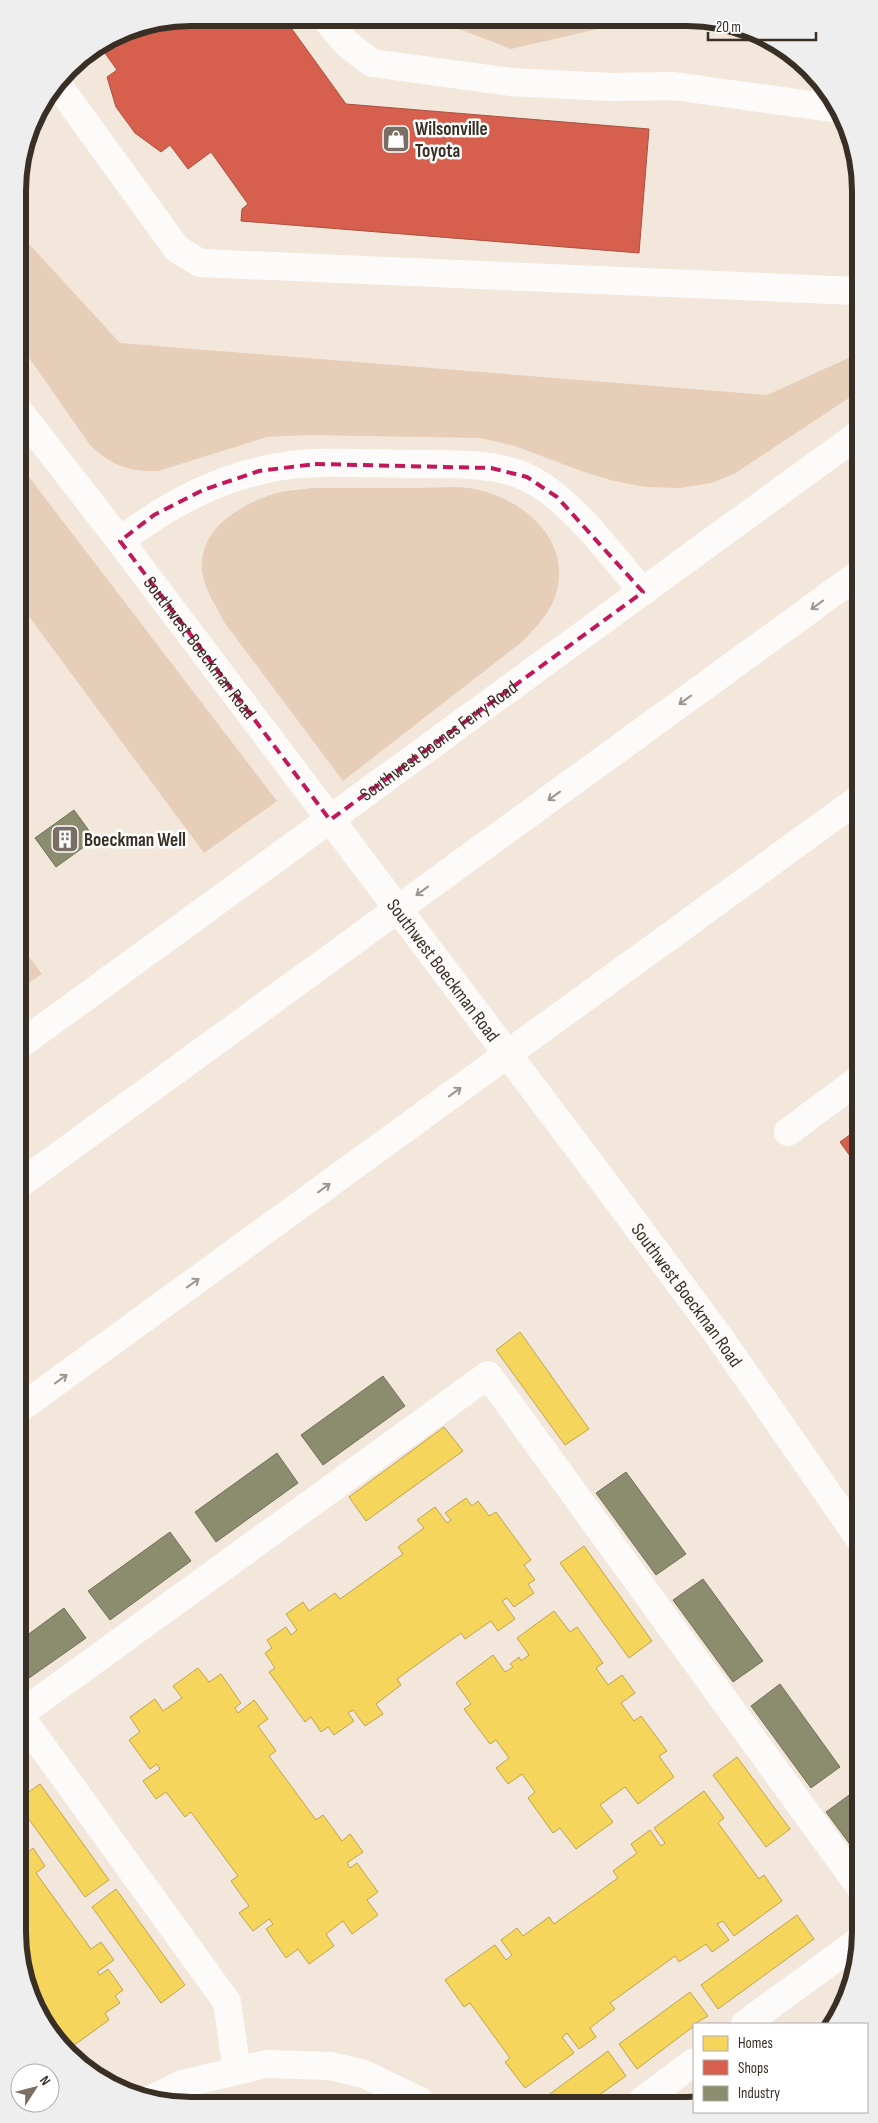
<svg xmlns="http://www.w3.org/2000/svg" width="878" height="2123" font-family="'Sofia Sans Condensed',sans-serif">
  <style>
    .green { fill: #e7ceb8 }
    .homes { fill: #f6d55c; stroke: #bea34c }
    .shops { fill: #d6604d; stroke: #a75141 }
    .industry { fill: #8c8c6e; stroke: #737058 }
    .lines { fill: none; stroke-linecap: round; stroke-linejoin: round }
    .minor { stroke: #fdfbfa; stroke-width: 28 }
    .major { stroke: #fdfbfa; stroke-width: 28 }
    .highway { stroke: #fdfbfa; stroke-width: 28 }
    .oneway { stroke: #9c9590 }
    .marked { fill: none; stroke: #c2185b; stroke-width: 4; stroke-dasharray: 10 6; stroke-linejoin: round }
    .labels { text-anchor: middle; stroke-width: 5; stroke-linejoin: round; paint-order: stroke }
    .poi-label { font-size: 19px; font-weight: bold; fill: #3a2f25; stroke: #fff; text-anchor: start }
    .street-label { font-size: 19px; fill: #3a2f25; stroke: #fff }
    .rim { fill: none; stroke: #3a2f25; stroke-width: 6 }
  </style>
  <rect width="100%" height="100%" fill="#f3e7dc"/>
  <g class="green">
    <polygon points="433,19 637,20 511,49"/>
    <path d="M18,232L120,343L767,395L855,355V394L734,474L711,483L680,488L646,487L614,481L584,472L515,446L480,438L307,435L267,437L158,471C129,472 110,465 90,445L18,342Z"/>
    <polygon points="19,464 277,801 204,853 19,603"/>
    <path d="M312,488C348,488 383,488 419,488C435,488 452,486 468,488C520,495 575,540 555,597C549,615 534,629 522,642L343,781L224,622C217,607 206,592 203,576C194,532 238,505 274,494C286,490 300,490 312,488Z"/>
    <polygon points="20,945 42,974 20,989"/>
  </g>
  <g class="homes">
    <polygon points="520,1332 589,1429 565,1445 496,1350"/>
    <polygon points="444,1427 463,1451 366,1521 349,1497"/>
    <polygon points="466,1498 472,1506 478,1501 489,1516 496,1512 531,1560 524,1565 535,1580 528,1584 534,1593 514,1607 507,1598 502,1601 515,1619 498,1631 491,1621 465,1639 461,1633 397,1679 401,1685 376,1704 383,1714 365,1726 353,1710 348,1713 354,1721 334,1735 328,1727 321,1732 311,1717 305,1722 269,1672 275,1668 265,1653 272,1648 267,1640 286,1627 291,1635 297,1630 286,1614 303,1602 309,1611 335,1593 340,1599 403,1554 398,1547 424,1528 417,1520 435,1507 447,1523 451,1520 445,1513"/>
    <polygon points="584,1546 652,1641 629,1658 560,1563"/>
    <polygon points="554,1611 570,1632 577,1627 603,1663 596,1668 608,1685 622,1675 635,1693 621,1703 634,1721 641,1716 667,1751 659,1756 674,1777 638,1804 625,1787 600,1805 613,1822 576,1849 560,1828 553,1833 528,1798 535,1792 522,1774 508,1784 496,1768 509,1758 496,1740 490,1744 464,1709 471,1704 456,1683 493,1655 505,1672 513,1667 510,1664 519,1657 521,1661 529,1655 517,1638"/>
    <polygon points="198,1668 209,1682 221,1674 241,1703 235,1708 238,1713 254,1700 268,1719 258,1726 276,1751 269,1756 316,1820 323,1815 342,1841 350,1834 363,1852 347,1863 350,1868 357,1863 378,1892 367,1900 378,1915 352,1934 343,1921 326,1934 334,1946 309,1964 298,1949 286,1958 266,1929 273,1924 269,1919 253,1931 239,1913 249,1906 231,1881 238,1876 191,1812 185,1817 166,1792 156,1799 143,1781 160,1769 157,1764 150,1769 129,1740 140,1732 130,1717 155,1699 163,1711 182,1698 173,1686"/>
    <polygon points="737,1757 790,1829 766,1847 713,1775"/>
    <polygon points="40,1784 109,1880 85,1897 23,1811 23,1796"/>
    <polygon points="704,1791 724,1818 718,1823 759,1879 764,1875 782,1901 734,1936 723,1921 717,1924 729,1940 712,1952 706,1944 679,1962 675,1956 610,2003 615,2009 590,2028 596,2037 579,2049 567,2033 562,2037 574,2053 525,2088 505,2062 510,2058 470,2003 464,2007 445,1980 495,1945 506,1960 512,1955 501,1940 517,1928 523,1936 549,1917 554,1924 618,1878 613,1871 637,1853 631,1844 650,1830 661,1846 665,1843 654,1828"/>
    <polygon points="33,1848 45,1866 36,1873 91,1949 101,1942 114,1960 97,1972 100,1975 108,1969 123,1990 115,1996 120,2003 105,2013 109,2020 66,2051 23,1976 23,1856"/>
    <polygon points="116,1889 185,1985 161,2003 92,1907"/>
    <polygon points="797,1915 814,1939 718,2009 701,1985"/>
    <polygon points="690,1992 708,2016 694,2024 694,2026 637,2069 619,2044"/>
    <polygon points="608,2051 626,2076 592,2100 550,2100 547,2096"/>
  </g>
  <g class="shops">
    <polygon points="191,18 284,18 346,104 649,129 639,253 241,221 242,209 248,204 211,152 188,169 170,145 161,152 135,133 116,107 107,77 117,70 100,46 125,31"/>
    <polygon points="858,1129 858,1167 840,1142"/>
  </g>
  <g class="industry">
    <polygon points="74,810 95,839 56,867 35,838"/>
    <polygon points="383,1376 405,1406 323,1465 301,1435"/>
    <polygon points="277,1453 298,1483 216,1542 195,1512"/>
    <polygon points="626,1472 686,1554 656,1575 596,1493"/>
    <polygon points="170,1532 191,1561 110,1620 88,1591"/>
    <polygon points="703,1579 763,1661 733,1682 673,1600"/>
    <polygon points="64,1608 86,1638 22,1683 22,1639"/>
    <polygon points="780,1684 840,1767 811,1788 751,1706"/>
    <polygon points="856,1790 860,1796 860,1858 826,1812"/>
  </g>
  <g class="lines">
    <g class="minor">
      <polyline points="325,18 347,44 372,63 510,82 611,87 674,86 832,108"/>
      <polyline points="58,85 177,249 200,263 855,291"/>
      <path id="s1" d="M21,1044L856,436"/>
      <polyline points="788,1132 858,1080"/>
      <polyline points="23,1712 488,1375 860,1887"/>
      <polyline points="23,1720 227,2002 237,2071"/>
      <polyline points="745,2024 860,1940"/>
      <polyline points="150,2100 182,2084 266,2064 330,2066 364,2074 420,2101"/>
      <polyline points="643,2100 694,2062"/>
    </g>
    <g class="major">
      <path id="s2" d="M19,411L120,541L598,1174L718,1335L859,1538"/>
      <path d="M120,541C170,503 221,476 283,466C325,460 370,464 412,464C447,464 496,462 528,478C570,498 612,556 643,592"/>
    </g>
    <g class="highway">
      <polyline points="21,1183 856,576"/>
      <polyline points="22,1407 857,800"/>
    </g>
  </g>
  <defs><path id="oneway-shaft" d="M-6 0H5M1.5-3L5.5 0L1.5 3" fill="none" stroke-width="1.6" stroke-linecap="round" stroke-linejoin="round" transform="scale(1.25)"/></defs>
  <g class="oneway">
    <use href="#oneway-shaft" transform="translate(817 605) rotate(144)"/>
    <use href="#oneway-shaft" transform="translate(685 700) rotate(144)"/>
    <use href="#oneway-shaft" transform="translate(554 796) rotate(144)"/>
    <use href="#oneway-shaft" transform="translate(422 891) rotate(144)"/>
    <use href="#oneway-shaft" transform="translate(455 1092) rotate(-36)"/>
    <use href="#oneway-shaft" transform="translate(324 1188) rotate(-36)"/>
    <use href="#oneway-shaft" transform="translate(193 1283) rotate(-36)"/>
    <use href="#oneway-shaft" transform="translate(61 1379) rotate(-36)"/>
  </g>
  <path class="marked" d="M315,464L491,468L527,477L557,497L643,592L330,820L120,541L154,515L203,490L259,471Z"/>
  <defs>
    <g id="shop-square" transform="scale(1.4375)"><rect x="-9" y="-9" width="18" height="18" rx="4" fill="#7b6f65" stroke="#fff"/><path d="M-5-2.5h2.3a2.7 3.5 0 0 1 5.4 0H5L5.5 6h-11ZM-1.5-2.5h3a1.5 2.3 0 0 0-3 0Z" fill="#fff"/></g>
    <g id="building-square" transform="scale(1.4375)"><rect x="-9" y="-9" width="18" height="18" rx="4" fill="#7b6f65" stroke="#fff"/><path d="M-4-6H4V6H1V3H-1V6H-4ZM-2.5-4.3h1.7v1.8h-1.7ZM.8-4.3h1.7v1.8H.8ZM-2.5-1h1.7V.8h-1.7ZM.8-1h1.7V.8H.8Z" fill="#fff"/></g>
  </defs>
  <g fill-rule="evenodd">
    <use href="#shop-square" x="396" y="139"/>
    <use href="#building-square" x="65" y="839"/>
  </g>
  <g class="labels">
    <g class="poi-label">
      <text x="415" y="135">Wilsonville<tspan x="415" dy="22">Toyota</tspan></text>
      <text x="84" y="846">Boeckman Well</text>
    </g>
    <g class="street-label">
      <text dy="7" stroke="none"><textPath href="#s2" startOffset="298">Southwest Boeckman Road</textPath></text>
      <text dy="7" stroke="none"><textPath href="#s1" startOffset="516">Southwest Boones Ferry Road</textPath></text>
      <text dy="7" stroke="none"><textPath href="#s2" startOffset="702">Southwest Boeckman Road</textPath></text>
      <text dy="7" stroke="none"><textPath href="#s2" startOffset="1108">Southwest Boeckman Road</textPath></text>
    </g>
  </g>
  <path d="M0 0H878V2123H0ZM191 26H687A165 165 0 0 1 852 191V1932A165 165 0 0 1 687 2097H191A165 165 0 0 1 26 1932V191A165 165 0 0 1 191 26Z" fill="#efeeee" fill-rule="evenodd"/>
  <path class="rim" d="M191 26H687A165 165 0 0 1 852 191V1932A165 165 0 0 1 687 2097H191A165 165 0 0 1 26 1932V191A165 165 0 0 1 191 26Z"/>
  <rect x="693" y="2023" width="175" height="90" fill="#ffffff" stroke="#b0aca8"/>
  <rect x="703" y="2036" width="25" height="15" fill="#f6d55c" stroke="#b0aca8"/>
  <text x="738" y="2048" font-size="15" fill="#3a2f25">Homes</text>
  <rect x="703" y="2060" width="25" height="15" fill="#d6604d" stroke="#b0aca8"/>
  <text x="738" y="2073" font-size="15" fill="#3a2f25">Shops</text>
  <rect x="703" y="2086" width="25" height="15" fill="#8c8c6e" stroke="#b0aca8"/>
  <text x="738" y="2098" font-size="15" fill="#3a2f25">Industry</text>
  <g transform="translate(35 2088) rotate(54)"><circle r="24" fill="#ffffff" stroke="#b0aca8"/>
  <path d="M0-4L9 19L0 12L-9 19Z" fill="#7b6f65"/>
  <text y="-8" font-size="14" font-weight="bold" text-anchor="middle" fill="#3a2f25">N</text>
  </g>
  <path d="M708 32v8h108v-8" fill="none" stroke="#3a2f25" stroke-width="2.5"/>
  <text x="716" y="32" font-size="15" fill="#3a2f25" stroke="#ffffff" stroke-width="4" paint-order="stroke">20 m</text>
</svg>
